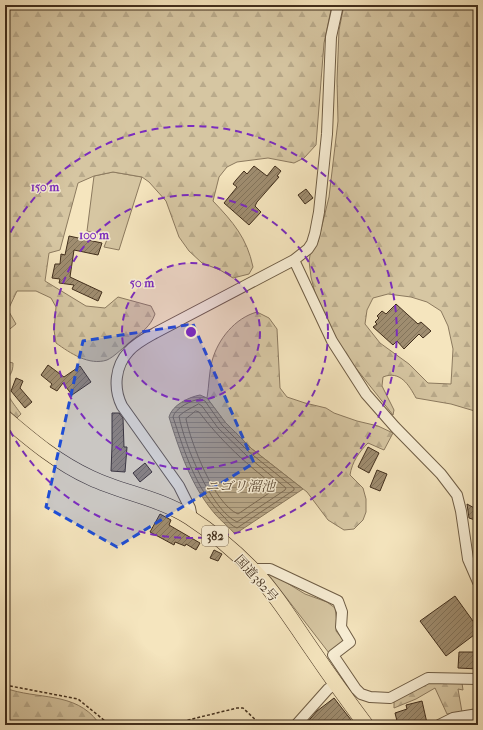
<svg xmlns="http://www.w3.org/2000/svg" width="483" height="730" viewBox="0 0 483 730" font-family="'IM FELL French Canon','Noto Serif JP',serif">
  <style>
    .green { fill: #d6c6a2; stroke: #8c7a5f }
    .forest { fill: url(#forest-firs); stroke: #8c7a5f; fill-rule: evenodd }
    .water { fill: url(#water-rules); stroke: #88775c }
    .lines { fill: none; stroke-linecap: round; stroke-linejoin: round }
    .shore { stroke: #7c6a52; stroke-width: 1 }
    .building { fill: url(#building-hatch); stroke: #412e1c }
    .minor-casing { stroke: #6e5c44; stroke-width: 12 }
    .highway-casing { stroke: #412e1c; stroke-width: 16 }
    .path { stroke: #412e1c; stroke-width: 1.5; stroke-dasharray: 3 2; stroke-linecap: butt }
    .minor { stroke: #f8eed5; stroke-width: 10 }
    .highway { stroke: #f5e5be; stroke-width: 15 }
    .marked { fill: #1d4ed8; fill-opacity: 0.2; stroke: #1d4ed8; stroke-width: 3; stroke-dasharray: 8 5; stroke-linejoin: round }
    .ring { fill: none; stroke: #7b2cbf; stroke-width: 2; stroke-dasharray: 7 5 }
    .labels { text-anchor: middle; stroke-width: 3; stroke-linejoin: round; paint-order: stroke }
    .shield { fill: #f8eed5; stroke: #786854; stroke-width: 1 }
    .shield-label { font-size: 12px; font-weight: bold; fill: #412e1c }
    .street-label { font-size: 13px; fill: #412e1c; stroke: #f8eed5 }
    .water-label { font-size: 14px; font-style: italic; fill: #5f4c37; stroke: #f8eed5 }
    .centre { fill: #7b2cbf; stroke: #f8eed5; stroke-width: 2 }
    .ring-label { font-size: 12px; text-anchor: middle; font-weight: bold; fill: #7b2cbf; stroke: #f8eed5; stroke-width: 3; stroke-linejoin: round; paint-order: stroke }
  </style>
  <defs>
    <pattern id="forest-firs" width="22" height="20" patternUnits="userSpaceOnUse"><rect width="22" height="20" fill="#d6c6a2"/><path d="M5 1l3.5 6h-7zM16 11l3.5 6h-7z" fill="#b9aa8b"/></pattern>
    <pattern id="water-rules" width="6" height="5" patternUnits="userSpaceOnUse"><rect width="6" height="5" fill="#b8a787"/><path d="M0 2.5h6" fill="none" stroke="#97886e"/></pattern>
    <pattern id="building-hatch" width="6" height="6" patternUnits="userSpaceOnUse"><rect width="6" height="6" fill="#9f8d70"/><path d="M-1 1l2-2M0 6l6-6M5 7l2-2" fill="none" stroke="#83745b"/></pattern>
  </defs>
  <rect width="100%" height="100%" fill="#f5e5be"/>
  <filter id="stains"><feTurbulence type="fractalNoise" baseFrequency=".005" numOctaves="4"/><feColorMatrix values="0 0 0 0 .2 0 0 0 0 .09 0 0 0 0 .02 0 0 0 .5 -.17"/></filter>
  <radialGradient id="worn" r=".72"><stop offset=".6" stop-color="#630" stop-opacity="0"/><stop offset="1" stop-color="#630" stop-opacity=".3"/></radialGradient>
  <!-- green -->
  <path class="green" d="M 113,172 L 142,177 L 119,250 L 104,247 L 108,237 L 87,231 L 94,176 Z
    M 268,574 L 274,575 L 305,594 L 327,602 L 335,608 L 337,622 L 336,631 L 345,642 L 329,653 Z"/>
  <!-- forest -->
  <path class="forest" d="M 5,5 L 332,5 L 324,43 L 316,145 L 304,158 L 294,163 L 268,158 L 237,162 L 227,167 L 219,177 L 213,201 C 233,222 247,238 253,267 L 249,274 L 233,278 L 220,270 L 202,263 L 189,251 L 179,237 L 166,201 L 149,182 L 142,177 L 113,172 L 94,176 L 78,183 L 60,250 L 49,253 L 45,281 L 86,306 L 105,308 L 118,297 L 151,306 L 155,314 C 151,326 141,333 131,341 C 125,346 114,357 107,360 C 89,366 70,353 56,343 L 54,330 L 56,307 L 51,298 L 36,291 L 17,291 L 8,310 L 16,324 L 5,333 Z
    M 344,5 L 478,5 L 478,412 L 451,404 L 416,398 C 409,385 400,370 383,377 L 382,386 L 394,410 L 393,415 L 344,353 L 329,327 L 315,293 L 311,277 L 309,261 L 311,250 L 318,242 L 329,197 L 338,121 L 337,81 L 339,30 ZM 388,294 L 411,297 L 427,302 L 441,311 L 448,326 L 453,349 L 451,384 L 428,383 L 409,364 L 380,343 L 365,324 L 367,310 L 373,298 Z
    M 257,312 L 269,318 L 277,329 L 280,388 L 287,397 L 305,403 L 326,408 L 334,413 L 357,421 L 378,426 L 393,433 L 384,450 L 368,443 C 359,452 352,462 350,475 L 363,488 L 366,499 L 366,512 L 363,520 L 354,529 L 344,530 L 328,520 L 307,492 L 252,449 L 225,422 L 207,398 C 209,386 209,372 212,361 C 218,339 235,318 257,312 Z
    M 5,361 L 13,363 C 13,373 10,373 7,382 C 3,393 15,405 21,414 L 17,418 L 5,407 Z
    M 429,681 L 462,683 L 463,690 L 458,689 L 462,712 L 447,714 L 435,688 L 416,699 L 394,708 L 394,701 Z
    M 5,688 C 37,700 75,691 98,722 C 88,730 71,719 59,720 C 56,721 54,724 51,725 C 39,729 21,720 11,721 C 9,721 7,723 5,723 Z"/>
  <!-- water -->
  <path class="water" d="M 200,395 L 207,398 L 225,422 L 252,449 L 303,489 L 235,534 C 229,527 221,521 215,514 C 191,486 180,452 169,417 C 172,405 189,397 200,395 Z"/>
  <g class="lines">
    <!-- shore -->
    <path class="shore" d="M 200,399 L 205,401 L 222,425 L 249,452 L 294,488 L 294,490 L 237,528 C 232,526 228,522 225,518 C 196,491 185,453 173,417 C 175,408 192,400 200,399 Z
      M 199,404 L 202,406 L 218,428 L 246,455 L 286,488 L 285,490 L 237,522 C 211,510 184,444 179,416 L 184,412 Z
      M 196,411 L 199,412 C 221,441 246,464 275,486 L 275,489 L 238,514 C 214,504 191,443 186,419 Z"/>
  </g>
  <!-- building -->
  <path class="building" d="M 254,166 L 267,176 L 275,166 L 281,171 L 277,176 L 279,177 L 257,202 L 255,206 L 261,212 L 249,225 L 224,203 L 237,187 L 233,184 L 236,180 L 244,171 L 247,174 Z
    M 306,189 L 313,198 L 305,204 L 298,195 Z
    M 69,236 L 102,243 L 98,255 L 74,250 L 70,277 L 102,292 L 98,301 L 72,289 L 74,285 L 59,283 L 60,279 L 52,278 L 55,264 L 60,264 L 61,254 L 65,255 Z
    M 396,304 L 418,324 L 421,322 L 431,331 L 423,338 L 419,334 L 404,349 L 397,341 L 393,345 L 373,327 L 377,324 L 375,322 L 379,318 L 377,316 L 382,311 L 386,314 Z
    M 48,365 L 64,377 L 80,366 L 91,382 L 72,395 L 63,383 L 57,391 L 50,387 L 52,384 L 41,375 Z
    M 16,378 L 23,381 L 20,388 L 32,402 L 25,408 L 11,391 Z
    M 112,413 L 119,413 L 123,418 L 124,447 L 127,447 L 125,472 L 111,471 L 112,446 Z
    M 368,447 L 379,453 L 369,473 L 358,467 Z
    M 145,463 L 152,472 L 140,482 L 133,473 Z
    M 377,470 L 387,474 L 380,491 L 370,487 Z
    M 467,504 L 478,510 L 478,521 L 469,518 Z
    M 160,514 L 171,520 L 169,525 L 200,543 L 196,550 L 186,544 L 185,546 L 175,542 L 174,545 L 150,532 Z
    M 214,550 L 222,554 L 218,561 L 210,558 Z
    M 455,596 L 478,628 L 478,632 L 446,656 L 420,621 Z
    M 459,652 L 478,652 L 478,669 L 458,668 Z
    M 334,698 L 355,725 L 326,725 L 322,720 L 317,725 L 305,725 L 317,711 Z
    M 422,701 L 427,723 L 419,725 L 398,725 L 395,713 L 407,709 L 406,705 Z"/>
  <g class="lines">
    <defs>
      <path id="minor" d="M 294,260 L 332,341 L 366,394 L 395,427 L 441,474 L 457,495 L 461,511 L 468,559 L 478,582
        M 189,517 L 191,513 L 190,508 L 179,486 L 122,406 C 113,388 115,366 129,351 C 136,343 146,338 155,333 L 294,260 L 308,249 L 312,243 L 315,233 L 319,212 L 327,134 L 331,37 L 338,5
        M 254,571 L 257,569 L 270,569 L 338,601 L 342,612 L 341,627 L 350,642 L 333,655 L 356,689 L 361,694 L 370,697 L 390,698 L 428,678 L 478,679
        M 296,725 L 328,689 L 336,684
        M 439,725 L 453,718 L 478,714"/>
      <path id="highway" d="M 5,418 C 32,441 58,463 91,478 C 123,493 159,498 189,517 C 212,532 235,551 254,571 C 277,595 294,624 313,651 C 330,676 348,701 366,725"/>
    </defs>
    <!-- minor casing -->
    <use href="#minor" class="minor-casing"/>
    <!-- highway casing -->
    <use href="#highway" class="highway-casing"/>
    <!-- path -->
    <path class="path" d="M 5,685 L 78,699 L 110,725
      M 163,725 L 180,722 L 237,708 L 243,708 L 261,725"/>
    <!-- minor -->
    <use href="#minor" class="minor"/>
    <!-- highway -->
    <use href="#highway" class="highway"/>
  </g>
  <!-- marked area -->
  <path class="marked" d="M 193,324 L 254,463 L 117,547 L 46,507 L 83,341 Z"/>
  <!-- distance rings -->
  <circle cx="191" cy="332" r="69" fill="#7b2cbf" fill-opacity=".12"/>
  <g class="ring">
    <circle cx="191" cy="332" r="69"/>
    <circle cx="191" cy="332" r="137"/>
    <path d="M5 243A206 206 0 1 1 5 421"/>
  </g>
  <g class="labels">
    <!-- shield labels -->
    <rect class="shield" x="202" y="526" width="26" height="20" rx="3"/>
    <g class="shield-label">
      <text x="215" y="540">382</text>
    </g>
    <!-- street labels -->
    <g class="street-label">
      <text transform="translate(257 578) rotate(48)" y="5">国道382号</text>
    </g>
    <!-- water labels -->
    <g class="water-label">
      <text x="240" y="491">ニゴリ溜池</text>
    </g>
  </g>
  <circle cx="191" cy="332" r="6" class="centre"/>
  <g class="ring-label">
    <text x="45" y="191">150 m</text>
    <text x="94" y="239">100 m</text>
    <text x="142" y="287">50 m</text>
  </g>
  <!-- margin -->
  <rect width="483" height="730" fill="none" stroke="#f5e5be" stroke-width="20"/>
  <rect x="6" y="6" width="471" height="718" fill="none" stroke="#412e1c" stroke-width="2"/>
  <rect x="10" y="10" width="463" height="710" fill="none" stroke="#412e1c"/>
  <rect width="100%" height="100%" filter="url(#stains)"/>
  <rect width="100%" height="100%" fill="url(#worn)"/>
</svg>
